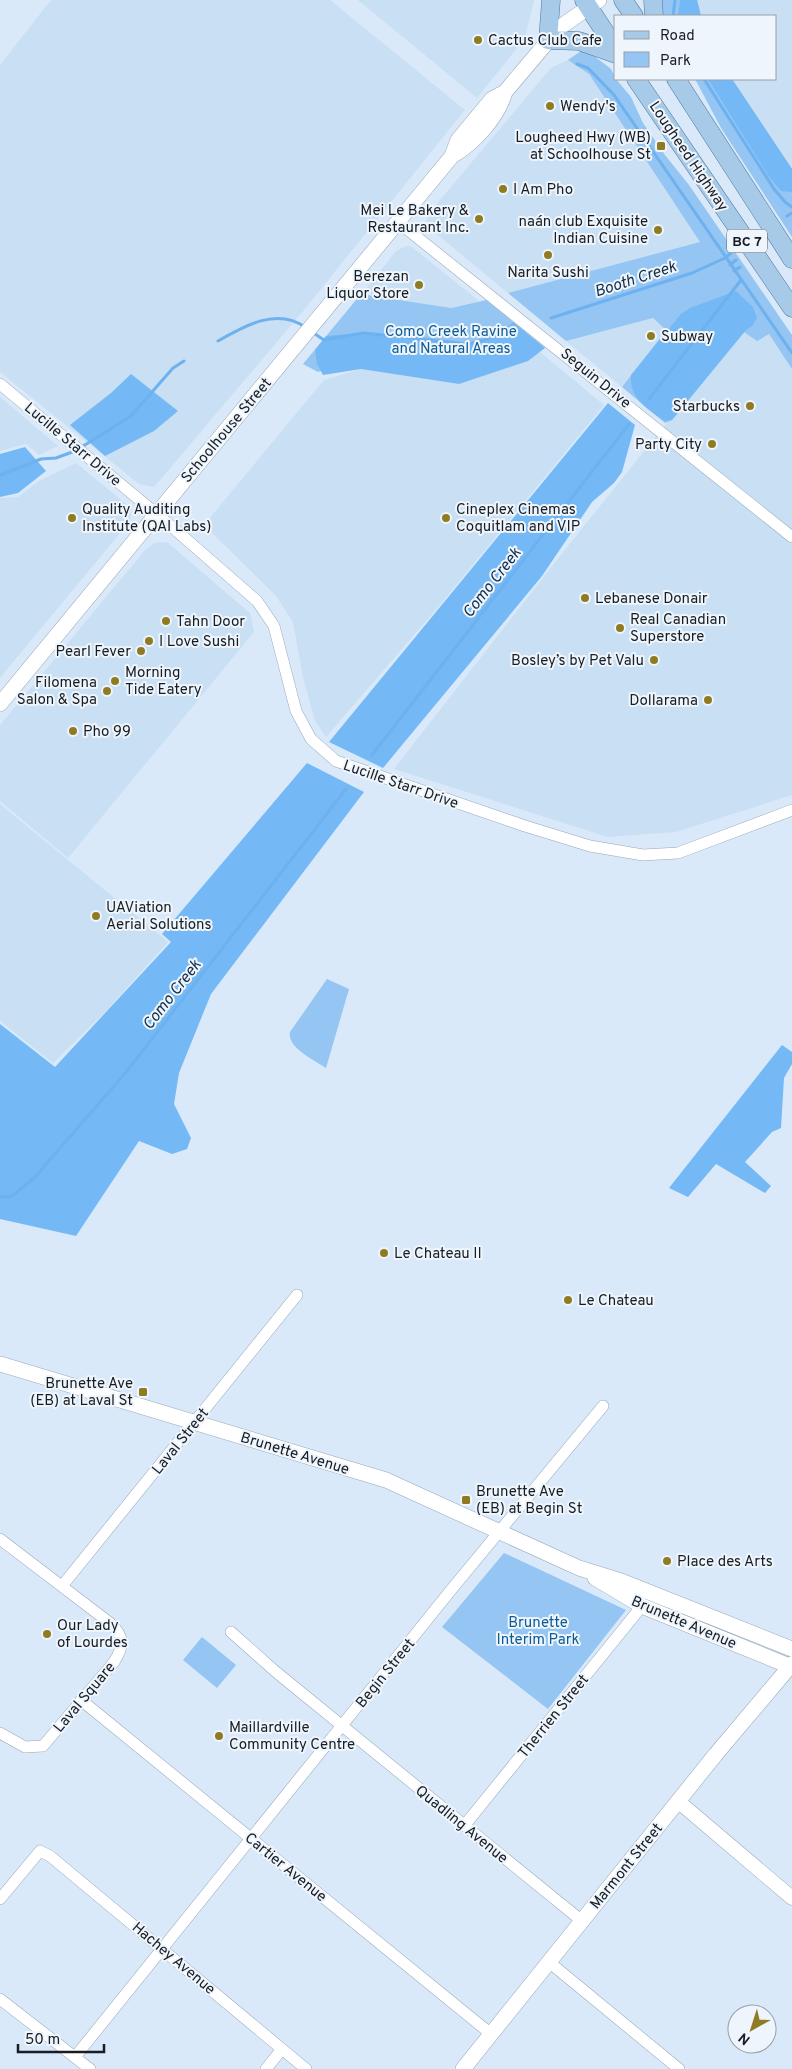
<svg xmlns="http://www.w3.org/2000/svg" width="792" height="2069" viewBox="0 0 792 2069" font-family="Overpass,sans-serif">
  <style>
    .built { fill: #c8dff4 }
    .green { fill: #94c5f3 }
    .forest { fill: #74b9f6 }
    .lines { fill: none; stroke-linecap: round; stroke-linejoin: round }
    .stream { stroke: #6db1ee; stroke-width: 3 }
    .minor-casing { stroke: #97a7b6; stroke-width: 12 }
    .tertiary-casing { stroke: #97a7b6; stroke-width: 15 }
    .secondary-casing { stroke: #97a7b6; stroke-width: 16 }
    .primary-casing { stroke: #4f7699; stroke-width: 19 }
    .minor { stroke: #fff; stroke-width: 11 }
    .tertiary { stroke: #fff; stroke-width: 14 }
    .secondary { stroke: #fff; stroke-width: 15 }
    .primary { stroke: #a7cae8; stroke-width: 18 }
    .poi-dot { fill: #8f7c22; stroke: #eff5fc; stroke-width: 2 }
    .labels { text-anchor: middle; stroke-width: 4; stroke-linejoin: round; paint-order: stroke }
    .shield { fill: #eff5fc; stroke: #585e64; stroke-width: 1 }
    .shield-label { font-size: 14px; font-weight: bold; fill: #171d23 }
    .poi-label { font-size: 15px; fill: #171d23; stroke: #eff5fc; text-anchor: start }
    .street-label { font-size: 15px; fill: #171d23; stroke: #eff5fc }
    .park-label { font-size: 15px; fill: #0c5b93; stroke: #eff5fc }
    .water-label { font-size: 16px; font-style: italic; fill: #112e47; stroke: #eff5fc }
  </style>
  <rect width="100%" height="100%" fill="#d9e9f9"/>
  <!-- built -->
  <path class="built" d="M 51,0 L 330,0 L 465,110 L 304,310 L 154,487 L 139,484 L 0,372 L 0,65 Z
    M 358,0 L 534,0 L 525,38 L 477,98 Z
    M 697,0 L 792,0 L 792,169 L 732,79 L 776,79 L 776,16 L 701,16 Z
    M 568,60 L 589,74 L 700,242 L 508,293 L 428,227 L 426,221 L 429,213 L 551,68 Z
    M 406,246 L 412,247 L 479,301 L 450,308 L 372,295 L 365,290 L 396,251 Z
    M 758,309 L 792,358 L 792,795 L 676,832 L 608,837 L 394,769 L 556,561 Z
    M 653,318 L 666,329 L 622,387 L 566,341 Z
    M 539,351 L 604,405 L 439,606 L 326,737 L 315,721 L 303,677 L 293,622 L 276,596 L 204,525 L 324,380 L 361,369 L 459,384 L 528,361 Z
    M 0,397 L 58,446 L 39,455 L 26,444 L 0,451 Z
    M 76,463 L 131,508 L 130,521 L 0,678 L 0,498 L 18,497 L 39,481 Z
    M 167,542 L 250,613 L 254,632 L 68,858 L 0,801 L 0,725 L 145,550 L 154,543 Z
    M 0,804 L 168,942 L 107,1010 L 53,1063 L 0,1021 Z"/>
  <!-- green -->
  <path class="green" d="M 659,0 L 697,0 L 701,16 L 662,16 Z
    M 581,51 L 594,56 L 611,69 L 616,79 L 631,97 L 643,123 L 665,155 L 689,185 L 792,335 L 792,369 L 769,334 L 757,341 L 744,332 L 672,420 L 665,423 L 622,387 L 666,330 L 653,318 L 566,341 L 508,293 L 700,242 L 589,74 L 568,60 Z
    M 695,79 L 732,79 L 792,169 L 792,237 L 721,128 Z
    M 361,294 L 451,308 L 486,300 L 545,348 L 454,372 L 363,357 L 318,372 L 303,364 Z
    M 327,979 L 349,989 L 326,1068 C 315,1060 287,1048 290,1032 Z
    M 504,1553 L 626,1610 L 548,1709 L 442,1627 Z
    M 202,1637 L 236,1665 L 217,1688 L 183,1660 Z"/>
  <!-- forest -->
  <path class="forest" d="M 680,0 L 697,0 L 701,16 L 678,16 Z
    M 708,79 L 732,79 L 792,169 L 792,192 L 781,191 L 769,177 Z
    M 736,291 L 753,307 L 757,318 L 752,326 L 746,330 L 672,420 L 665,421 C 647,409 629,398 631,375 L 681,314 L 690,308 Z
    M 513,322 L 545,348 L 528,361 L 459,384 L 361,369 L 323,375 L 317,364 L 315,350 L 326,336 C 347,334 367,332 388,334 C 433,339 475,357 513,322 Z
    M 131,374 L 178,411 L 154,431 L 105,456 L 70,425 L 111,393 Z
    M 608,403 L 635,425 L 622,472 L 614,483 L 592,502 L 542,576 L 383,768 L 329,742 Z
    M 25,447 L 46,471 L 18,493 L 0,497 L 0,454 Z
    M 307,763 L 364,792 L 211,994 L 179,1073 L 174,1104 L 191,1138 L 187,1149 L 172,1154 L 139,1141 L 76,1236 L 0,1219 L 0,1024 L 55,1067 L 171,942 L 162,934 Z
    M 782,1045 L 792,1052 L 792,1064 L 784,1078 L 781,1128 L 772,1132 L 745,1162 L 771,1186 L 765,1193 L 716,1164 L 688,1197 L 669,1188 Z"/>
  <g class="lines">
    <!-- stream -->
    <path class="stream" d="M 673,16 L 675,0
      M 577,64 L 588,68 L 614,95 L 792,353
      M 704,79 L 774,189 L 785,202 L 792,207
      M 787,216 L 792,213
      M 730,265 L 736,260
      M 734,271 L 740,267
      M 551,318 L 692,273 L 725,258 L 731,253
      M 312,332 L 324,340 L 363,333 L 469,344 L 487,339 L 505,330
      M 218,341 C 244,326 277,307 305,327
      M 649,399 L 741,280
      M 80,448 L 131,416 L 173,368 L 184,361
      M 0,475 L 41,459 L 56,458 L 75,451
      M 372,755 L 629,424
      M 0,1197 L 12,1196 L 35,1177 L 127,1071 L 346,789"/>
    <defs>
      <path id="minor" d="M 398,222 L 792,537
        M 0,384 L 171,526 L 257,601 L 274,626 L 296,711 L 311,739 L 336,761 L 525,826 L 590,846 L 643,855 L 678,853 L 792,810
        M 0,1539 L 110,1623 C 125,1637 124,1646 114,1662 L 43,1746 L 25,1747 L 0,1733
        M 62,1586 L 297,1295
        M 231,1632 L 276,1672 L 582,1921
        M 81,1700 L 491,2034
        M 464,1826 L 642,1606
        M 0,1899 L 40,1851 L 50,1856 L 306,2069
        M 549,1962 L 679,2069
        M 0,1999 L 90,2069
        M 75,2057 L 451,1590 L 603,1406
        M 266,2069 L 282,2049"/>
      <path id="tertiary" d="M 679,1802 L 792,1898"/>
      <path id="secondary" d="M 452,156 L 458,140 L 492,99 L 505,92 L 559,28 L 599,0
        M 0,704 L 452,156 C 474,143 498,117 505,92
        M 0,1364 L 386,1480 L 579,1568 L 621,1581 L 792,1649
        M 595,1578 L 642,1606 L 792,1667
        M 463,2069 L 716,1754 L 792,1664"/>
      <path id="primary" d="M 551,0 L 548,40 L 579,41 L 616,54
        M 584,0 L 616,49
        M 623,0 L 634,16
        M 653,0 L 654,16
        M 636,79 L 792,308
        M 676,79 L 792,259"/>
    </defs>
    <!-- minor casing -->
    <use href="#minor" class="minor-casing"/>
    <!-- tertiary casing -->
    <use href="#tertiary" class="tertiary-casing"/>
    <!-- secondary casing -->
    <use href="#secondary" class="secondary-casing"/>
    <!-- primary casing -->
    <use href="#primary" class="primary-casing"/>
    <!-- minor -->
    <use href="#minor" class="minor"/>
    <!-- tertiary -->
    <use href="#tertiary" class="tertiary"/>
    <!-- secondary -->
    <use href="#secondary" class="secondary"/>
    <!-- primary -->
    <use href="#primary" class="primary"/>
  </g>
  <!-- markers -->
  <g class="poi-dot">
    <circle cx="478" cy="40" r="5"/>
    <circle cx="550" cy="106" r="5"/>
    <rect x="656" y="141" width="10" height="10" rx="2.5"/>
    <circle cx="503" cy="189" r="5"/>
    <circle cx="479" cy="219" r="5"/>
    <circle cx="658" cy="230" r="5"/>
    <circle cx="548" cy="255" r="5"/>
    <circle cx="419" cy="285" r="5"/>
    <circle cx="651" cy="336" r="5"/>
    <circle cx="750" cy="406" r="5"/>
    <circle cx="712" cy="444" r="5"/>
    <circle cx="72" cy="518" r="5"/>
    <circle cx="446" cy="518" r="5"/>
    <circle cx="585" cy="598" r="5"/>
    <circle cx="166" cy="621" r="5"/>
    <circle cx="620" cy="628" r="5"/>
    <circle cx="149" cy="641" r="5"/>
    <circle cx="141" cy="651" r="5"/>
    <circle cx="654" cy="660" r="5"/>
    <circle cx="115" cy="681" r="5"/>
    <circle cx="107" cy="691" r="5"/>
    <circle cx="708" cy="700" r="5"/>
    <circle cx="73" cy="731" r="5"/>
    <circle cx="96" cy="916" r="5"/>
    <circle cx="384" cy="1253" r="5"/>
    <circle cx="568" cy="1300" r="5"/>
    <rect x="138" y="1387" width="10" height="10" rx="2.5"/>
    <rect x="461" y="1495" width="10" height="10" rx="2.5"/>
    <circle cx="667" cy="1561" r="5"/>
    <circle cx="47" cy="1634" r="5"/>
    <circle cx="219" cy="1736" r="5"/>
  </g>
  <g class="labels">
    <!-- shield labels -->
    <rect class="shield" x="727" y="229.5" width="40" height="23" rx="4"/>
    <g class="shield-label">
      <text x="747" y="246">BC 7</text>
    </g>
    <!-- poi labels -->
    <g class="poi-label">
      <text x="488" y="45">Cactus Club Cafe</text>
      <text x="560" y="111">Wendy's</text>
      <text x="651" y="142" text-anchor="end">Lougheed Hwy (WB)<tspan x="651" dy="17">at Schoolhouse St</tspan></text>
      <text x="513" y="194">I Am Pho</text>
      <text x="469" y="215" text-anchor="end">Mei Le Bakery &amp;<tspan x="469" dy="17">Restaurant Inc.</tspan></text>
      <text x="648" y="226" text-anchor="end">naán club Exquisite<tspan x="648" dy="17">Indian Cuisine</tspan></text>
      <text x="548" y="277" text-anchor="middle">Narita Sushi</text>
      <text x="409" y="281" text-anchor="end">Berezan<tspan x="409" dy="17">Liquor Store</tspan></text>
      <text x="661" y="341">Subway</text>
      <text x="740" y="411" text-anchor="end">Starbucks</text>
      <text x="702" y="449" text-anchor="end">Party City</text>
      <text x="82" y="514">Quality Auditing<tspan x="82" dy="17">Institute (QAI Labs)</tspan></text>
      <text x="456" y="514">Cineplex Cinemas<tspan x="456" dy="17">Coquitlam and VIP</tspan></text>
      <text x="595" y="603">Lebanese Donair</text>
      <text x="630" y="624">Real Canadian<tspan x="630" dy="17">Superstore</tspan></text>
      <text x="176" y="626">Tahn Door</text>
      <text x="159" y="646">I Love Sushi</text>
      <text x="131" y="656" text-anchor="end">Pearl Fever</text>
      <text x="644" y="665" text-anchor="end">Bosley’s by Pet Valu</text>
      <text x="125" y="677">Morning<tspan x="125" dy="17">Tide Eatery</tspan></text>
      <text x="97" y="687" text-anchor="end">Filomena<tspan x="97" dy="17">Salon &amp; Spa</tspan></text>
      <text x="698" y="705" text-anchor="end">Dollarama</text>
      <text x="83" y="736">Pho 99</text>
      <text x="106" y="912">UAViation<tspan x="106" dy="17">Aerial Solutions</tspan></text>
      <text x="394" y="1258">Le Chateau II</text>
      <text x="578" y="1305">Le Chateau</text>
      <text x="133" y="1388" text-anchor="end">Brunette Ave<tspan x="133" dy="17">(EB) at Laval St</tspan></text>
      <text x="476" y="1496">Brunette Ave<tspan x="476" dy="17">(EB) at Begin St</tspan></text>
      <text x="677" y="1566">Place des Arts</text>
      <text x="57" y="1630">Our Lady<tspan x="57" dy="17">of Lourdes</tspan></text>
      <text x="229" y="1732">Maillardville<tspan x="229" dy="17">Community Centre</tspan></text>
    </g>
    <!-- street labels -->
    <g class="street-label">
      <text transform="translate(689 156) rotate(56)" y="5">Lougheed Highway</text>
      <text transform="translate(596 378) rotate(39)" y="5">Seguin Drive</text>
      <text transform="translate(226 430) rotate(-50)" y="5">Schoolhouse Street</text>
      <text transform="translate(73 444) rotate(40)" y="5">Lucille Starr Drive</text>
      <text transform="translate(401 784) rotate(19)" y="5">Lucille Starr Drive</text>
      <text transform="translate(180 1441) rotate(-51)" y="5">Laval Street</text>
      <text transform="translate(295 1453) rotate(17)" y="5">Brunette Avenue</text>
      <text transform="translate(684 1622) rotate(23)" y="5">Brunette Avenue</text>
      <text transform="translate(385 1673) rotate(-51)" y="5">Begin Street</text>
      <text transform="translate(84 1697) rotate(-50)" y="5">Laval Square</text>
      <text transform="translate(553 1716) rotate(-51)" y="5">Therrien Street</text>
      <text transform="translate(462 1824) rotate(39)" y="5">Quadling Avenue</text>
      <text transform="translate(626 1866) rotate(-51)" y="5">Marmont Street</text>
      <text transform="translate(286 1867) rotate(39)" y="5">Cartier Avenue</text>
      <text transform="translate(174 1958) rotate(40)" y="5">Hachey Avenue</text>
    </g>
    <!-- park labels -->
    <g class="park-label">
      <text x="451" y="336">Como Creek Ravine<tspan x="451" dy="17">and Natural Areas</tspan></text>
      <text x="538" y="1627">Brunette<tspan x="538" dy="17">Interim Park</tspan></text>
    </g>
    <!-- water labels -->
    <g class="water-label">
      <text transform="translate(635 278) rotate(-18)" y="6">Booth Creek</text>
      <text transform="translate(491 582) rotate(-52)" y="6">Como Creek</text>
      <text transform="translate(171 994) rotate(-52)" y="6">Como Creek</text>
    </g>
  </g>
  <!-- legend -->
  <rect x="614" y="15" width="162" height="65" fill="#eff5fc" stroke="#999fa5"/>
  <rect x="624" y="31" width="25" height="8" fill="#a7cae8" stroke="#999fa5"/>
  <text x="660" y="40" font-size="15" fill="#171d23">Road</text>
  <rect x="624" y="52" width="25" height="15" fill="#94c5f3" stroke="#999fa5"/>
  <text x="660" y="65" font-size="15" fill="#171d23">Park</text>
  <!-- north arrow -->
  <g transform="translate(752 2029) rotate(219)"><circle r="24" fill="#eff5fc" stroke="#999fa5"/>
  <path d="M0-4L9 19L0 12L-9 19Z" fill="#8f7c22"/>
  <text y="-8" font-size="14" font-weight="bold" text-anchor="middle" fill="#171d23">N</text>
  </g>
  <!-- scale -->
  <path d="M18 2044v8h86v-8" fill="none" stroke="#171d23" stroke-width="2.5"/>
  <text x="25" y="2044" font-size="15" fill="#171d23" stroke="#eff5fc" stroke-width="4" paint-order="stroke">50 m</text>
</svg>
